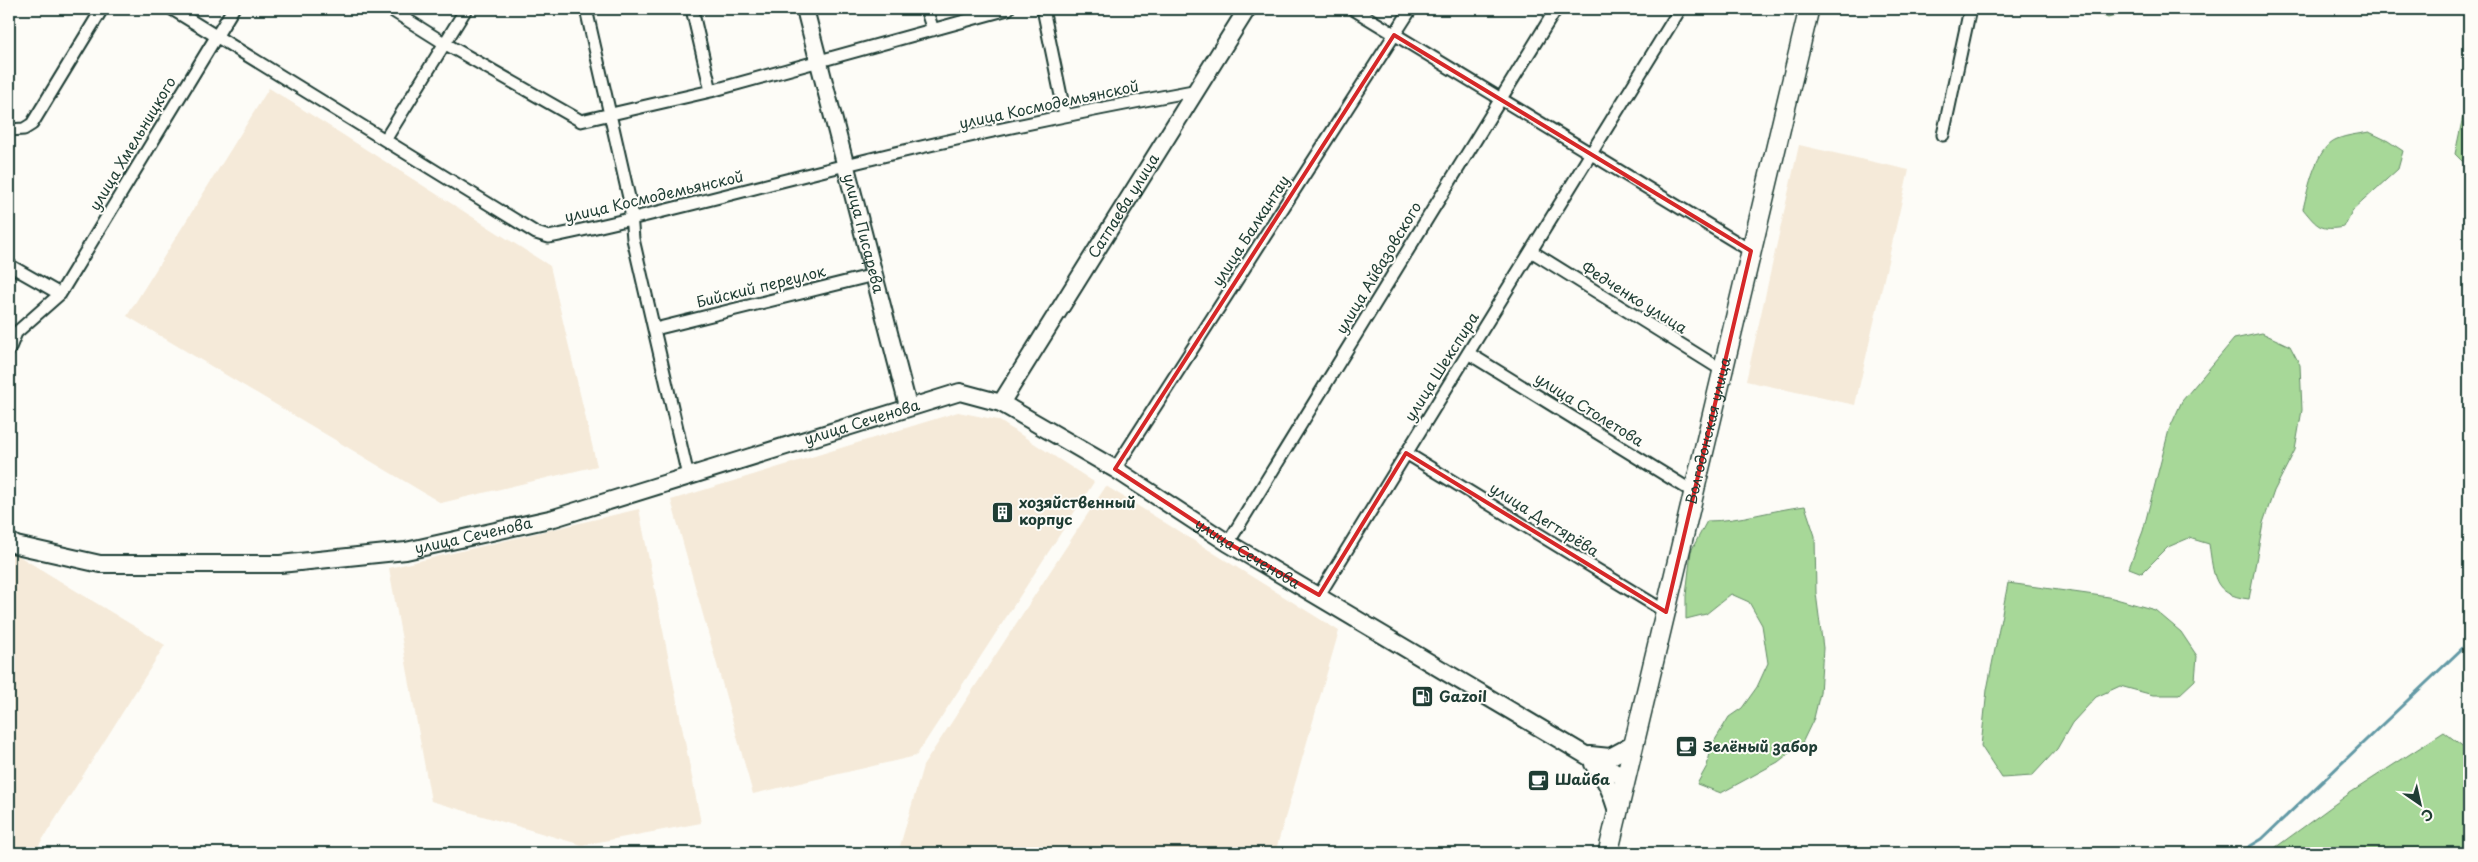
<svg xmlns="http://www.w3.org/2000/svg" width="2478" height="862" viewBox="0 0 2478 862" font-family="'Playpen Sans',sans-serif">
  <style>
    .built { fill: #f5ead9 }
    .green { fill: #a7d898; stroke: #638a66 }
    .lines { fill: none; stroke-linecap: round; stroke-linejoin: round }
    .stream { stroke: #6299a5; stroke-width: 3 }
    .street-casing { stroke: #1f3d34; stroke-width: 15 }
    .secondary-casing { stroke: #1f3d34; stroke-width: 20 }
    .primary-casing { stroke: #1f3d34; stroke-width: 22 }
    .street { stroke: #fdfcf7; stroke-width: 11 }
    .secondary { stroke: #fdfcf7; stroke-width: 16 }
    .primary { stroke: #fdfcf7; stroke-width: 19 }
    .marked { fill: none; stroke: #d62828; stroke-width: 4; stroke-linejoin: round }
    .labels { text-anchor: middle; stroke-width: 4; stroke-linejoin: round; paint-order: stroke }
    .street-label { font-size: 15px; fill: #1f3d34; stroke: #fdfcf7 }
    .poi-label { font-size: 15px; font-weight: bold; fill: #1f3d34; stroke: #fdfcf7; text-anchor: start }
  </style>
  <rect width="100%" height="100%" fill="#fdfcf7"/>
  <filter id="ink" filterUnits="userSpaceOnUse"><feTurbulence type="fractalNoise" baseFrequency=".02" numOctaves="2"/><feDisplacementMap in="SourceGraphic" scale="10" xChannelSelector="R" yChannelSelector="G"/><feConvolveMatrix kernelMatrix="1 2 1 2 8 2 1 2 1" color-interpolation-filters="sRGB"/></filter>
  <g filter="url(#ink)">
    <!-- built -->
    <path class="built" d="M 269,88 L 550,266 L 597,466 L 441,503 L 127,316 Z
      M 1799,145 L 1909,170 L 1855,405 L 1746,381 Z
      M 958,412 L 998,420 L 1094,482 L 916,756 L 753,794 L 671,500 Z
      M 1106,486 L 1339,631 L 1275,853 L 898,853 L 923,766 Z
      M 639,509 L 701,823 L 582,845 L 431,801 L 389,568 Z
      M 9,550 L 165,645 L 34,853 L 9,853 Z"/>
    <!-- green -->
    <path class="green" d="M 2089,9 L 2138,9 L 2108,18 Z
      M 2469,88 L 2469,162 L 2462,161 L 2455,154 Z
      M 2369,132 L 2388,141 L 2403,151 L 2398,169 L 2352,211 L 2344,227 C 2320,231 2318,227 2303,209 C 2308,189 2316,147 2337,139 C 2347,135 2359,134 2369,132 Z
      M 2262,333 L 2290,346 L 2300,365 L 2302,410 L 2295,450 L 2274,491 L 2263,523 L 2249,599 C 2212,595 2214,575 2209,544 L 2189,538 L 2168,547 L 2142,573 L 2129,568 L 2143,531 L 2169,430 L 2182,401 L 2234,339 Z
      M 1805,506 L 1815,536 L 1816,593 L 1823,648 L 1820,693 L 1814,718 L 1802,743 L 1778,762 L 1721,793 L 1697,784 L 1707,766 L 1712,745 L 1729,717 L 1742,708 L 1757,687 L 1768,663 L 1762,625 L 1749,602 L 1731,594 L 1706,614 L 1686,619 L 1686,596 L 1691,551 L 1707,521 C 1740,521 1772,510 1805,506 Z
      M 2008,583 L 2109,597 L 2155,610 L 2181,632 L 2197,656 L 2195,680 L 2179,695 L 2153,695 L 2120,686 L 2096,697 L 2072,723 L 2057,749 L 2032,776 L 2002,778 L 1981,746 L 1987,690 Z
      M 2444,732 L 2469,751 L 2469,853 L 2268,853 L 2350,793 Z"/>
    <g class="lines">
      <!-- stream -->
      <path class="stream" d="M 2239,853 L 2262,839 L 2469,642"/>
      <defs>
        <path id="street" d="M 172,9 L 536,233 L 549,237 C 649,217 747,189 846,165 C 963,136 1080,112 1198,90
          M 390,9 L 444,43 L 581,121 L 711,91 L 1008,9
          M 586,9 L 630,202 L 633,239 L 688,476
          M 692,9 L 711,91
          M 926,9 L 933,30
          M 1043,9 L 1065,115
          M 1353,9 L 1751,251
          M 9,130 L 24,129 L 32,124 L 102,9
          M 1943,135 L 1970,9
          M 385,140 L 466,9
          M 1531,251 L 1722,370
          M 9,265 L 60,294
          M 655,329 L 874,275
          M 9,339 L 60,294 L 233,9
          M 9,350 L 16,333
          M 1468,353 L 1695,493
          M 1406,453 L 1666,612
          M 1115,469 L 1411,9
          M 1228,543 L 1556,9
          M 1319,595 L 1680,9"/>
        <g id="secondary">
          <path id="s1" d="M 805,9 L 908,406"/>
          <path id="s2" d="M 1001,403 L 1247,9"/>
          <path id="s3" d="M 9,541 L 16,545 L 100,564 L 280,564 L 406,551 L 554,518 L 960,392 L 1001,403 L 1115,469 L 1228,543 L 1626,779"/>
          <path d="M 1590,755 L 1610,757 L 1634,744"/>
          <path d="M 1593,764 C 1607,780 1612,794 1618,815"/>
        </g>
        <g id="primary">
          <path id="s4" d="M 1608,853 L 1809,9"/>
        </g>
      </defs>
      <!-- street casing -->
      <use href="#street" class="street-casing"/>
      <!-- secondary casing -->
      <use href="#secondary" class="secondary-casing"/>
      <!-- primary casing -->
      <use href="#primary" class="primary-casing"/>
      <!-- street -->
      <use href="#street" class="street"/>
      <!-- secondary -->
      <use href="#secondary" class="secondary"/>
      <!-- primary -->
      <use href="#primary" class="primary"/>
    </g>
  </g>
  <!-- marked area -->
  <path class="marked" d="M 1394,35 L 1751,251 L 1666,612 L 1406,453 L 1319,595 L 1228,543 L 1115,469 Z"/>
  <!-- icons -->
  <defs>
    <symbol id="building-square" viewBox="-11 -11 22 22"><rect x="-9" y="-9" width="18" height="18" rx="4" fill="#1f3d34" stroke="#fdfcf7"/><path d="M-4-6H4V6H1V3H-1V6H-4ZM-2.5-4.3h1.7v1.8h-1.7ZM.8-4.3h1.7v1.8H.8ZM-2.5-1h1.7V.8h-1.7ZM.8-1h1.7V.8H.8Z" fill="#fff"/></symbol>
    <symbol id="fuel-square" viewBox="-11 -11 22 22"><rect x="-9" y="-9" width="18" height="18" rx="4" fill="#1f3d34" stroke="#fdfcf7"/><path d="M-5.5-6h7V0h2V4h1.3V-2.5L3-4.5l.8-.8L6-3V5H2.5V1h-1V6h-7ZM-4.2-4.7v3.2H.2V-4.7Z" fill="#fff"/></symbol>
    <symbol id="cafe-square" viewBox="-11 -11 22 22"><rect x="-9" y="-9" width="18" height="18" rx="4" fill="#1f3d34" stroke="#fdfcf7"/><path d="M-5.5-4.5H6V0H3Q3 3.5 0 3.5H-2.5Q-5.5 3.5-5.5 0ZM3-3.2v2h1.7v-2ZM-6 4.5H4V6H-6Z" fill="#fff"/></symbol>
  </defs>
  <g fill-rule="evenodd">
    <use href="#building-square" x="990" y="500" width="25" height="25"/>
    <use href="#fuel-square" x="1410" y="684" width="25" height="25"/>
    <use href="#cafe-square" x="1674" y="734" width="25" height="25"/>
    <use href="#cafe-square" x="1526" y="768" width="25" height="25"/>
  </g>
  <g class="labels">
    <!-- street labels -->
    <g class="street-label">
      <text transform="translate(1049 105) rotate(-12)" y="5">улица Космодемьянской</text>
      <text transform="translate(133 144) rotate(-59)" y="5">улица Хмельницкого</text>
      <text transform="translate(654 197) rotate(-13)" y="5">улица Космодемьянской</text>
      <text dy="5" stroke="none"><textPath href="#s2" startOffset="232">Сатпаева улица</textPath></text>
      <text transform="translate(1251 231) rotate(-57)" y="5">улица Балкантау</text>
      <text dy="5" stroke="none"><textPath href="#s1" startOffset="232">улица Писарева</textPath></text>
      <text transform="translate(1379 268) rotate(-59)" y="5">улица Айвазовского</text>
      <text transform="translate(761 287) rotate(-14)" y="5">Бийский переулок</text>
      <text transform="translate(1634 298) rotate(32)" y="5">Федченко улица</text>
      <text transform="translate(1442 367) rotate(-58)" y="5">улица Шекспира</text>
      <text transform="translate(1589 410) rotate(32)" y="5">улица Столетова</text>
      <text dy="5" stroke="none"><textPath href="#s3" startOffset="875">улица Сеченова</textPath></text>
      <text dy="5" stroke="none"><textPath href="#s4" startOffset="434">Волгодонская улица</textPath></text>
      <text transform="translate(1544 520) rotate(32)" y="5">улица Дегтярёва</text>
      <text dy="5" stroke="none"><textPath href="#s3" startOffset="470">улица Сеченова</textPath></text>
      <text dy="5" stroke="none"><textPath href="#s3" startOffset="1309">улица Сеченова</textPath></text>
    </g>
    <!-- poi labels -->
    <g class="poi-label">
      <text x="1019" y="508">хозяйственный<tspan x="1019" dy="17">корпус</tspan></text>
      <text x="1439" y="702">Gazoil</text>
      <text x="1703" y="752">Зелёный забор</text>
      <text x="1555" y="785">Шайба</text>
    </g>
  </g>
  <!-- margin -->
  <rect width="2478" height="862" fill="none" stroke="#fdfcf7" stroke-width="30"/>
  <rect x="15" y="15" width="2448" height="832" fill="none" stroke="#1f3d34" stroke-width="2" filter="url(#ink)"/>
  <!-- north arrow -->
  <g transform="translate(2420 804) rotate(146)" stroke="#fdfcf7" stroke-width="4" paint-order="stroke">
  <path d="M0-4L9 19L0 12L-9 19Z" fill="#1f3d34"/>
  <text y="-8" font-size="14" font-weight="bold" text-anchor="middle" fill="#1f3d34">С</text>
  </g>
</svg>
